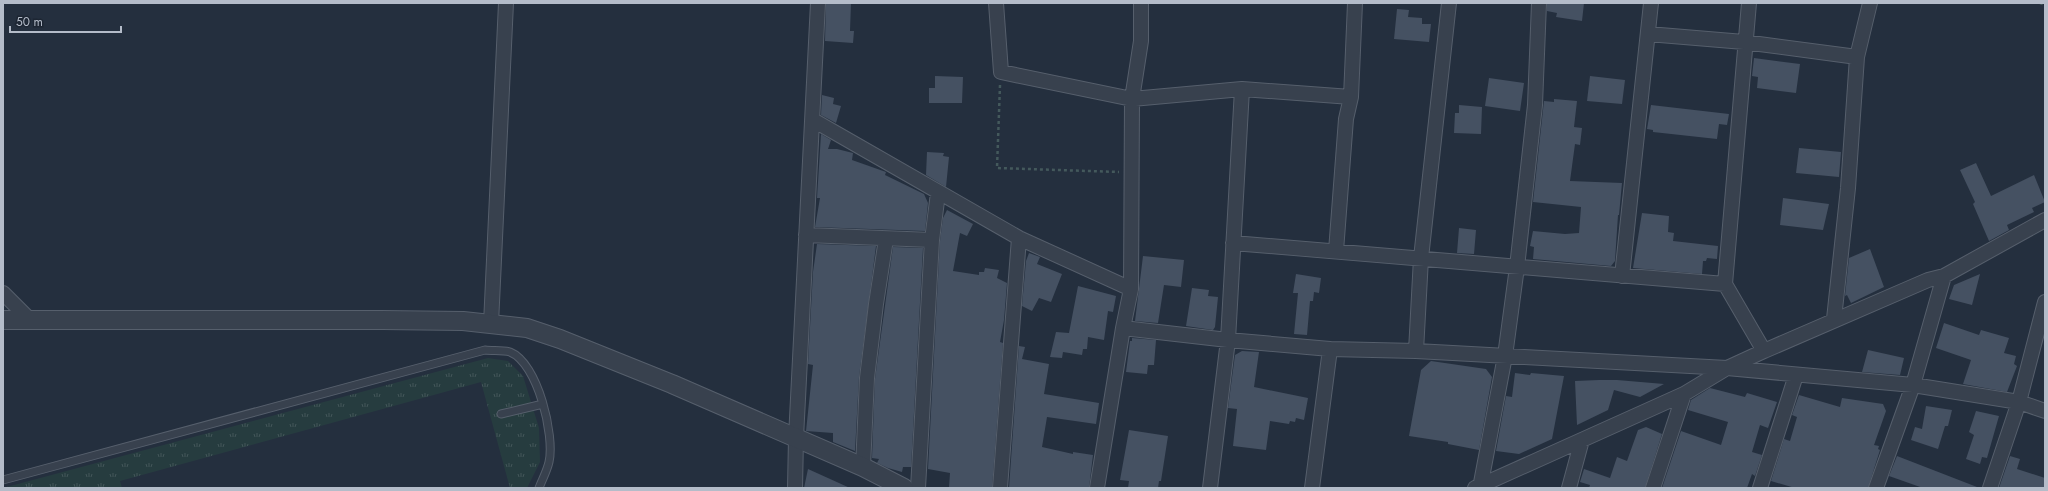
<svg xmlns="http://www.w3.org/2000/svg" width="2048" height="491" viewBox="0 0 2048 491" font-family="Jost,sans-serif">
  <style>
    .grass { fill: url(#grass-tufts) }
    .building { fill: #455162 }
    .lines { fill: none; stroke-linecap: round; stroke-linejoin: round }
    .service-casing { stroke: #565f6c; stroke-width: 9 }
    .minor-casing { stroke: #565f6c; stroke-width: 16 }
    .tertiary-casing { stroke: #565f6c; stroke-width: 20 }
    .path { stroke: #44595c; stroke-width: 2.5; stroke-dasharray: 3 3; stroke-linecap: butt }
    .service { stroke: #38414e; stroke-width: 7 }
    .minor { stroke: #38414e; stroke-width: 14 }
    .tertiary { stroke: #38414e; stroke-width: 18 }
  </style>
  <defs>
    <pattern id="grass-tufts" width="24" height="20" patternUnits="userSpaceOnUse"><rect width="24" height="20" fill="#263c3f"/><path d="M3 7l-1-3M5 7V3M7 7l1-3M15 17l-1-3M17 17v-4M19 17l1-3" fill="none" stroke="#435659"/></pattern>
  </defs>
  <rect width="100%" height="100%" fill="#242f3e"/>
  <!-- grass -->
  <path class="grass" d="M 488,358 L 508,361 L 523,376 L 539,428 L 540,462 L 527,488 L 510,488 L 481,382 L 120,481 L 122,488 L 3,488 Z"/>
  <!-- building -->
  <path class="building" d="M 826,3 L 851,3 L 850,31 L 854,31 L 853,43 L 825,41 Z
    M 1547,3 L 1584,3 L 1582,21 L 1556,17 L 1557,13 L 1547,11 Z
    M 1397,9 L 1409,10 L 1408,17 L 1422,18 L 1422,24 L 1431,24 L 1429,42 L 1394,39 Z
    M 1754,58 L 1800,64 L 1796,93 L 1757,88 L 1758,77 L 1752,76 Z
    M 935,76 L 963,77 L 962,103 L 929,103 L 929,88 L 935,88 Z
    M 1590,76 L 1625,80 L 1622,104 L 1587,101 Z
    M 1489,78 L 1524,83 L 1520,111 L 1485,106 Z
    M 822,95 L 834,98 L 833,104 L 841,106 L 836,123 L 821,115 Z
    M 1554,99 L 1577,101 L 1574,127 L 1582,128 L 1580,145 L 1575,144 L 1570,181 L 1622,183 L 1619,215 L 1618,215 L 1615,261 L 1611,266 L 1533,259 L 1534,247 L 1530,246 L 1533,231 L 1565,234 L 1579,233 L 1581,207 L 1533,202 L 1544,101 L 1554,102 Z
    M 1459,105 L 1482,107 L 1481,134 L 1454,133 L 1455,113 L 1459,113 Z
    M 1651,105 L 1729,114 L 1727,125 L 1719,124 L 1717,139 L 1653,132 L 1653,130 L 1647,129 Z
    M 821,134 L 831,140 L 828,149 L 837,149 L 853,153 L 852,160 L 886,172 L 885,175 L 924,194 L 928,203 L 925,231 L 815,227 L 820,198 L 817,198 Z
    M 1799,148 L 1841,152 L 1839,177 L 1796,173 Z
    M 927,152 L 944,153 L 943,156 L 949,157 L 946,187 L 926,175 Z
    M 1976,163 L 1991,196 L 2034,175 L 2045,202 L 2032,208 L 2034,212 L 2007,225 L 2009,230 L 1989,241 L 1973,204 L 1975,202 L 1960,170 Z
    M 1783,198 L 1829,204 L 1823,230 L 1780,225 Z
    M 947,210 L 973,224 L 967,236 L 960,233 L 953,271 L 979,275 L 979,272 L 984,272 L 985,268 L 999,270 L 997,278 L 1007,283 L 1004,320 L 1000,342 L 1003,343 L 992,488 L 949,488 L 950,473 L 928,469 L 940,241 L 943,218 Z
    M 1642,213 L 1669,216 L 1668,232 L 1674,233 L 1673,241 L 1718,246 L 1717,259 L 1707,258 L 1706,261 L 1703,261 L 1702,274 L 1633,268 Z
    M 1459,228 L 1476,230 L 1474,254 L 1457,253 Z
    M 817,244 L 876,246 L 859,377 L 855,451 L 833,442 L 833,433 L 806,431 L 813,365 L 808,364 L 813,272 Z
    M 893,247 L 923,248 L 911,467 L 903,467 L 902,472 L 888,468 L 877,463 L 879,459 L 872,458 L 875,379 Z
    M 1870,249 L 1884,287 L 1851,303 L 1847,295 L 1845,296 L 1849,258 Z
    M 1029,253 L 1040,257 L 1037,264 L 1062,274 L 1051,302 L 1039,298 L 1032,311 L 1022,306 L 1026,261 Z
    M 1143,256 L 1184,260 L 1181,287 L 1164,285 L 1158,323 L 1135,321 Z
    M 1296,274 L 1321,278 L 1319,293 L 1314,292 L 1313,301 L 1310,301 L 1307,335 L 1294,334 L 1298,293 L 1293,293 Z
    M 1980,274 L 1972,305 L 1949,299 L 1954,285 Z
    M 1078,286 L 1116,296 L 1113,312 L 1108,311 L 1104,340 L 1088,337 L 1087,349 L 1083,349 L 1082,355 L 1063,352 L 1062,358 L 1050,357 L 1056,332 L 1069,333 Z
    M 1192,288 L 1209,290 L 1208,296 L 1218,297 L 1215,327 L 1213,330 L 1186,326 Z
    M 1944,323 L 1979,335 L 1981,330 L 2009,338 L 2004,353 L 2016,356 L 2014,364 L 2017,366 L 2007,392 L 1963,384 L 1971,360 L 1936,348 Z
    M 1132,338 L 1156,340 L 1154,365 L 1148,365 L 1147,374 L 1126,372 L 1130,341 L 1132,341 Z
    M 1019,346 L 1025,347 L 1022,359 L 1049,364 L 1044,394 L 1099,403 L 1096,424 L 1047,417 L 1042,447 L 1073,454 L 1073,452 L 1093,455 L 1089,488 L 1009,488 Z
    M 1868,350 L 1904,358 L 1900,375 L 1862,372 Z
    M 1242,351 L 1259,352 L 1254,387 L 1308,398 L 1304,420 L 1296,418 L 1295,422 L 1290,421 L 1289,424 L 1270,421 L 1266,450 L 1233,446 L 1237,409 L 1228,408 L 1235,355 Z
    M 1431,361 L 1486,369 L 1492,377 L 1479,450 L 1448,444 L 1448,442 L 1409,436 L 1421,370 Z
    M 1515,373 L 1530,375 L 1531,373 L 1564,376 L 1552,439 L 1519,454 L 1496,451 L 1506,396 L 1512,397 Z
    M 1599,380 L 1617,380 L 1664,384 L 1640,397 L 1614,390 L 1608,410 L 1577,425 L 1575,381 Z
    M 1710,388 L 1745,397 L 1747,393 L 1777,402 L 1768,428 L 1760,425 L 1752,452 L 1762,455 L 1755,476 L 1752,474 L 1747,488 L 1662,488 L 1681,431 L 1721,445 L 1728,422 L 1688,410 L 1691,400 Z
    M 1799,395 L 1840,407 L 1842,398 L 1883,404 L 1886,411 L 1874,445 L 1879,446 L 1878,449 L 1880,450 L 1868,488 L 1795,488 L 1771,481 L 1784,439 L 1790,441 L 1797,417 L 1792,415 Z
    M 1926,406 L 1952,410 L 1948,426 L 1945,426 L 1938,449 L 1911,440 L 1915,427 L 1922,429 Z
    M 1976,411 L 1999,416 L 1987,458 L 1982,457 L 1980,464 L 1966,459 L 1974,435 L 1969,432 Z
    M 1646,427 L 1662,434 L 1645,488 L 1589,488 L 1590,485 L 1580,482 L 1584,469 L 1610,478 L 1617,457 L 1627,461 L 1638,430 Z
    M 1129,430 L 1168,436 L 1161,481 L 1159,481 L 1158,488 L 1128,488 L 1129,481 L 1120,480 Z
    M 1897,456 L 1977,487 L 1977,488 L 1923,488 L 1889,476 Z
    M 2010,456 L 2020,459 L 2017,469 L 2045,478 L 2045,488 L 1999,488 Z
    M 808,469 L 850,488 L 804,488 Z"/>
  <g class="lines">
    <defs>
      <path id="service" d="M 501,414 L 543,404
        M 3,480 L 485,350 C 492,351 503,350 510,352 C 538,363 555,436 549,462 C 547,471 542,480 539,488"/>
      <path id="minor" d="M 996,3 L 1001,72 L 1132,99 L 1242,89 L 1351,97
        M 1749,3 L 1725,284 L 1764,351
        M 1648,34 L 1744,42 L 1857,57
        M 813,120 L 1019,238 L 1131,289
        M 806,235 L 932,240
        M 1233,243 L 1725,284
        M 1336,251 L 1346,119 L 1351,97 L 1355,3
        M 1622,276 L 1651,3
        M 3,293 L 31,321
        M 1834,319 L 1848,188 L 1857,57 L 1870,3
        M 491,324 L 506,3
        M 1123,328 L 1228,340 L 1330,349 L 1416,351 L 1727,368 L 1913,385 L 2019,402 L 2045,411
        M 1416,351 L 1421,258 L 1449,3
        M 863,467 L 867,378 L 876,304 L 886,239
        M 795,488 L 796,438 L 818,3
        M 918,488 L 932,240 L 938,193
        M 1000,488 L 1019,238
        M 1097,488 L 1123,328 L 1131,289 L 1132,99 L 1141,41 L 1141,3
        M 1210,488 L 1228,340 L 1242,89
        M 1312,488 L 1330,349
        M 1475,488 L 1684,394 L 1727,368 L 1764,351 L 1928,280 L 1944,276 L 2045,220
        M 1480,488 L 1505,356 L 1517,267 L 1535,105 L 1539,3
        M 1569,488 L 1582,440
        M 1653,488 L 1684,394
        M 1760,488 L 1796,375
        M 1876,488 L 1913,385 L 1944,276
        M 1990,488 L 2019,402 L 2045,302"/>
      <path id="tertiary" d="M 3,320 L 383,320 L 463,321 L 527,328 L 560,339 L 672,384 L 863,467 L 904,488"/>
    </defs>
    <!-- service casing -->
    <use href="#service" class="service-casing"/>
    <!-- minor casing -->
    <use href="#minor" class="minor-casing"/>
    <!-- tertiary casing -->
    <use href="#tertiary" class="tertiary-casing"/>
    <!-- path -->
    <path class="path" d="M 2040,3 L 2045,5
      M 1000,85 L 997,168 L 1119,172"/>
    <!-- service -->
    <use href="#service" class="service"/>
    <!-- minor -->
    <use href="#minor" class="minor"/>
    <!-- tertiary -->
    <use href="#tertiary" class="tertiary"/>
  </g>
  <!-- border -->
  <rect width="2048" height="491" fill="none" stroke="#b4bcc9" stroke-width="8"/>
  <!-- scale -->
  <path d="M10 26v6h111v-6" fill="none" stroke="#b4bcc9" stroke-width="2"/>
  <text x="16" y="26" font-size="12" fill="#b4bcc9" stroke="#1d2633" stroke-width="3" paint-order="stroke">50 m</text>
</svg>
